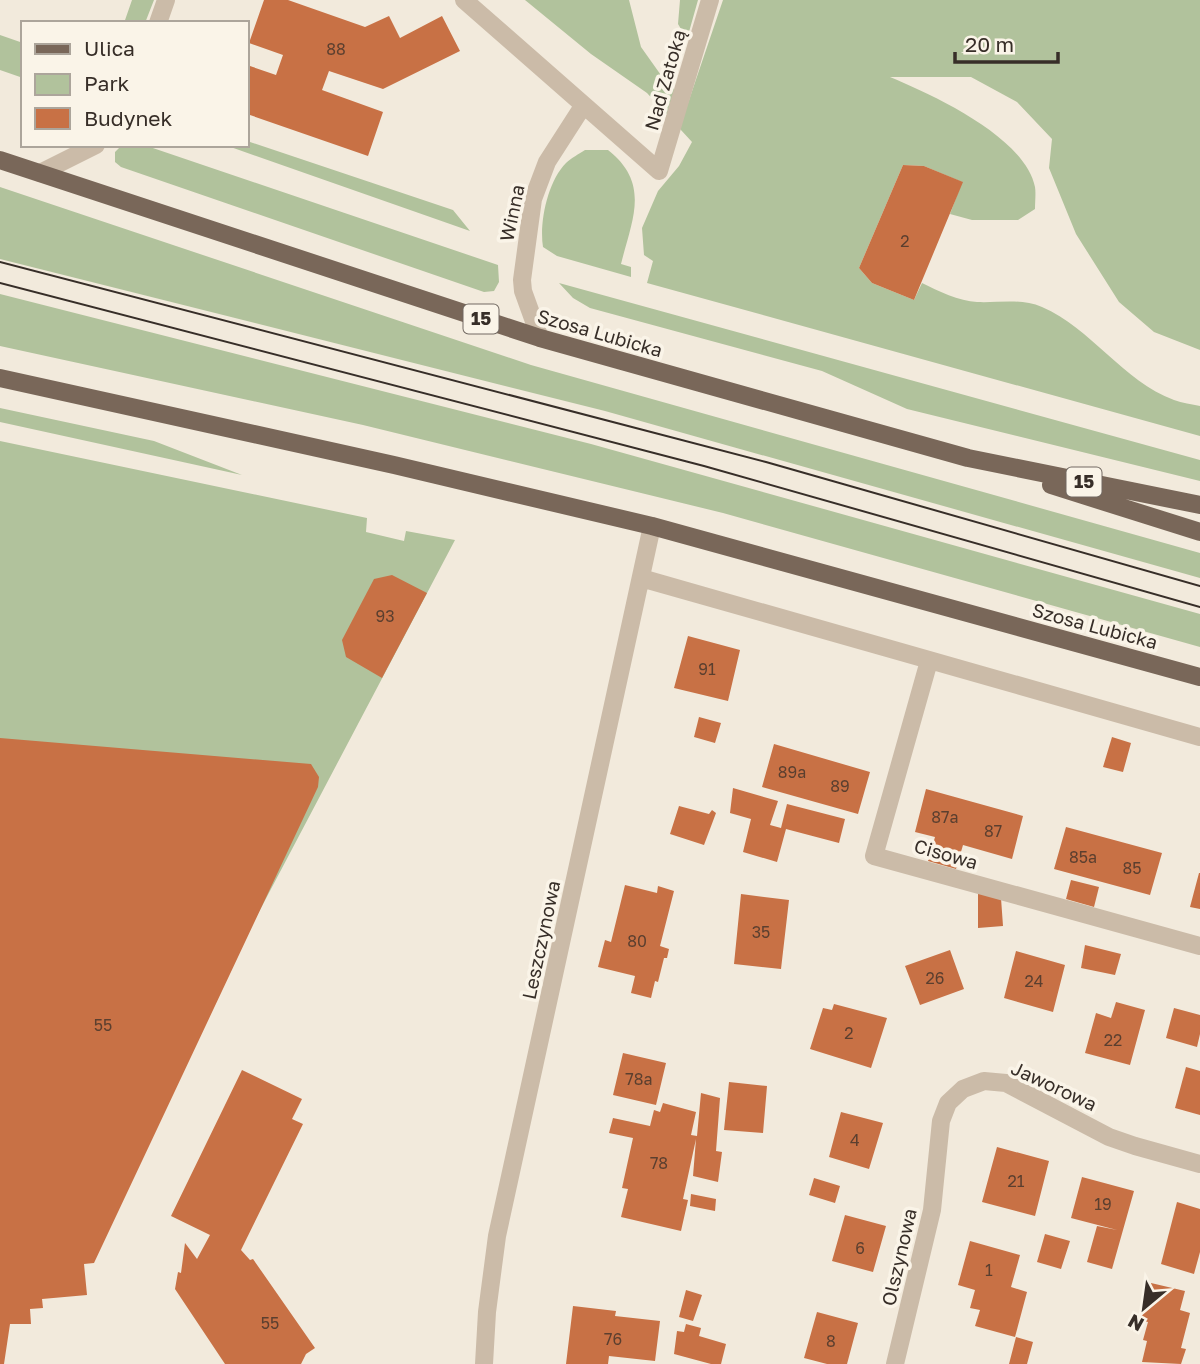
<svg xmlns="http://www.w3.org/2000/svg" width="1200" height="1364" viewBox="0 0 1200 1364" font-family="'Golos Text',sans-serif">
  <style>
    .green { fill: #b1c29c }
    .building { fill: #c87145 }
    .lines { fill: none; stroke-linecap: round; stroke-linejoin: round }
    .minor { stroke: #cbbba8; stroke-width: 18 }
    .primary { stroke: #796759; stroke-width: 18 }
    .tram { stroke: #372e28; stroke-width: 2 }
    .labels { text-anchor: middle; stroke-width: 7; stroke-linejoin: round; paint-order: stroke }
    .number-label { font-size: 16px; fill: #5b3f2f }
    .shield { fill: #faf4e8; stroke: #726962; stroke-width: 2 }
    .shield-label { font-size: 18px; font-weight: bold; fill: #372e28 }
    .street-label { font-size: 19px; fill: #372e28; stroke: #faf4e8 }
  </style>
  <rect width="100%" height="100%" fill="#f2eadc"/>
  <!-- green -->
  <path class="green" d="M 132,0 L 154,0 L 145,23 L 124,23 Z
    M 525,0 L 629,0 L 641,47 L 663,78 L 688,103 L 723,0 L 1200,0 L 1200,350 L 1154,332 L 1119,302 L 1076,234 L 1049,168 L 1052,139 L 1017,102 L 971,77 L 890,77 C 933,95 1025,137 1035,187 C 1036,193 1035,202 1035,209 L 1018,220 L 972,220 L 950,214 L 962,182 L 924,166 L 903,165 L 859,268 L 872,283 L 914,300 L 922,283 C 938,291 959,301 977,302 C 999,303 1021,298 1042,307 C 1091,328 1123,381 1174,400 C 1182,403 1192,404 1200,406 L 1200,436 L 647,283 L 653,261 L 644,255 L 642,228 L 658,191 L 679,166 L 692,142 L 647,93 L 591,54 Z
    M 680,0 L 698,0 L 687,39 L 678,24 Z
    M 0,35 L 23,43 L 23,78 L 0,70 Z
    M 247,141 L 453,210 L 470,231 L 225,145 L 247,145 Z
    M 122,145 L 144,145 L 498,265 L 499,282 L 494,291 L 484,292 L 121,167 L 115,162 L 115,152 Z
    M 585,150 L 608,150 C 651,184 632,219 621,264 L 631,267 L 631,277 L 557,256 L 543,247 C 539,222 548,181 566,163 C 571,158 579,154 585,150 Z
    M 0,187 L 531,365 L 1200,553 L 1200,578 L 605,411 L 0,259 Z
    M 559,283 L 1200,460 L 1200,481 L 907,409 L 822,371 L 590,308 L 573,298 Z
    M 0,294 L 591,444 L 1200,614 L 1200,647 L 723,513 L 363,425 L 0,346 Z
    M 0,408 L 154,441 L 242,475 L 0,422 Z
    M 0,441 L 367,518 L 366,532 L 404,541 L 406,531 L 455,540 L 77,1257 L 0,1246 Z"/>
  <!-- building -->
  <path class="building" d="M 264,0 L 288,0 L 365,27 L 389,16 L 400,38 L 442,16 L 460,51 L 383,89 L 329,71 L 322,90 L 383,112 L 368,156 L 247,114 L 247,65 L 276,75 L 283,55 L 249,43 Z
    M 903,165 L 924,166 L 963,182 L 914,300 L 872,283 L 859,268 Z
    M 392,575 L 427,593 L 382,678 L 346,657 L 342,640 L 374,579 Z
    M 688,636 L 740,650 L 728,701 L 674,688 Z
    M 699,717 L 721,723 L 715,743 L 694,737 Z
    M 1112,737 L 1131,743 L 1123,772 L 1103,767 Z
    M 0,738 L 311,764 L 319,777 L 318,787 L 94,1263 L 84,1264 L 87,1295 L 42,1299 L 43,1308 L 30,1309 L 31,1324 L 10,1324 L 4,1364 L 0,1364 Z
    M 774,744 L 870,772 L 858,814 L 762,787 Z
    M 733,788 L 778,801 L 770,825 L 781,828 L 787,804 L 845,819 L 839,843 L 786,829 L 777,862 L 743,852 L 751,819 L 730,813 Z
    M 926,789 L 1023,816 L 1012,859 L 963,845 L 956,869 L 928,861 L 935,837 L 915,832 Z
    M 679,806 L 709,814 L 712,810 L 716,813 L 704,845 L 670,834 Z
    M 1066,827 L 1162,853 L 1150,895 L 1054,869 Z
    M 1199,873 L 1200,873 L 1200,909 L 1190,907 Z
    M 1071,880 L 1099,887 L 1094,907 L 1066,899 Z
    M 625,885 L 657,893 L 658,886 L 674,891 L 660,946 L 669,949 L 667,958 L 664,958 L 658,982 L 655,981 L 651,998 L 631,993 L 635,976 L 598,967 L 605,940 L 611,942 Z
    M 978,891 L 1001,898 L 1003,926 L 978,928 Z
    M 741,894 L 789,900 L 781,969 L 734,964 Z
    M 1085,945 L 1121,954 L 1115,975 L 1081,968 Z
    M 950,950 L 964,989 L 920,1005 L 905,966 Z
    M 1016,951 L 1065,965 L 1053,1012 L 1004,998 Z
    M 1116,1002 L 1145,1010 L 1130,1065 L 1085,1053 L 1096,1013 L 1111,1018 Z
    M 834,1004 L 887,1018 L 871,1068 L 810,1049 L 823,1008 L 832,1010 Z
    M 1174,1008 L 1200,1015 L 1200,1034 L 1197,1047 L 1166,1038 Z
    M 623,1053 L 666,1063 L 656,1105 L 613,1095 Z
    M 1186,1067 L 1200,1071 L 1200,1115 L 1175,1108 Z
    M 242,1070 L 302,1099 L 292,1119 L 303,1124 L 241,1250 L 250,1260 L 253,1259 L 315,1348 L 306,1354 L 301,1364 L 225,1364 L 175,1289 L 178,1272 L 181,1273 L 185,1243 L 197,1259 L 210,1235 L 171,1216 Z
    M 729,1082 L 767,1086 L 763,1133 L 724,1130 Z
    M 701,1093 L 720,1098 L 716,1151 L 722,1152 L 718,1182 L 693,1176 L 696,1139 L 683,1199 L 688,1200 L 681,1231 L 621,1217 L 628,1189 L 622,1188 L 633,1138 L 609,1133 L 613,1118 L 650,1126 L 654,1110 L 660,1112 L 663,1103 L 696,1112 L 691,1135 L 697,1136 Z
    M 841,1112 L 883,1123 L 869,1169 L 829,1157 Z
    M 997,1147 L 1049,1161 L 1035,1216 L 982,1202 Z
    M 1082,1177 L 1134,1191 L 1112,1269 L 1087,1262 L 1097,1226 L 1117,1230 L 1071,1218 Z
    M 814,1178 L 840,1186 L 835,1203 L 809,1195 Z
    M 691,1194 L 716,1199 L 715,1211 L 690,1206 Z
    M 1177,1202 L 1200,1209 L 1200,1252 L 1194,1274 L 1161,1264 Z
    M 845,1215 L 886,1226 L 873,1272 L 832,1261 Z
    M 1045,1234 L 1070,1241 L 1061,1269 L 1037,1262 Z
    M 970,1241 L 1020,1255 L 1011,1287 L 1027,1292 L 1015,1337 L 975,1326 L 980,1310 L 970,1308 L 975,1290 L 958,1285 Z
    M 1151,1283 L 1185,1291 L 1180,1310 L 1190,1313 L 1181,1348 L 1186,1349 L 1181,1364 L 1142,1362 L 1147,1341 L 1143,1340 L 1148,1322 L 1139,1320 Z
    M 686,1290 L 702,1295 L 693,1321 L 679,1317 Z
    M 573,1306 L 616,1311 L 615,1316 L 660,1321 L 655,1361 L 609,1356 L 608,1364 L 566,1364 Z
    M 817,1312 L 858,1323 L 847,1364 L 827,1364 L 804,1358 Z
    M 686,1324 L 701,1328 L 699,1336 L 726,1344 L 721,1364 L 711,1364 L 674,1354 L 677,1331 L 684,1332 Z
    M 1016,1337 L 1033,1342 L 1027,1364 L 1009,1364 Z"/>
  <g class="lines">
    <!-- minor -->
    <path class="minor" d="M 464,0 L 659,171 L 710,0
      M 158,23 L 166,0
      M 40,173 L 96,145
      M 540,338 L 523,291 L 522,280 L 533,199 L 547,162 L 583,106
      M 641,578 L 1200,737
      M 929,661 L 874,856 L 1200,946
      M 484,1364 L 487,1312 L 497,1236 L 652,526
      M 895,1364 L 932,1210 L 941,1121 L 948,1103 L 963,1089 L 984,1081 L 1006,1083 L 1109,1137 L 1135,1146 L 1200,1164"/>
    <!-- primary -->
    <path class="primary" d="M 0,160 L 540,338 L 968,458 L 1200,505
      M 0,378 L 394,465 L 652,526 L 1200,677
      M 1051,485 L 1200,532"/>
    <!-- tram -->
    <path class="tram" d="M 0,262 L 766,462 L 1200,586
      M 0,283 L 704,466 L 1200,607"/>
  </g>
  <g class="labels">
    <!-- number labels -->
    <g class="number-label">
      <text x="336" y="55">88</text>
      <text x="905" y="247">2</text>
      <text x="385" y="622">93</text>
      <text x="707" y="675">91</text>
      <text x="792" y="778">89a</text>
      <text x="840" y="792">89</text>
      <text x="945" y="823">87a</text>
      <text x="993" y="837">87</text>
      <text x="1083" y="863">85a</text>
      <text x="1132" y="874">85</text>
      <text x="761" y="938">35</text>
      <text x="637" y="947">80</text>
      <text x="935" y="984">26</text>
      <text x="1034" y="987">24</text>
      <text x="103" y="1031">55</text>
      <text x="849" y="1039">2</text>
      <text x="1113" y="1046">22</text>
      <text x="639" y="1085">78a</text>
      <text x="855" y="1146">4</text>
      <text x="659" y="1169">78</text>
      <text x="1016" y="1187">21</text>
      <text x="1103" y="1210">19</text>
      <text x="860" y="1254">6</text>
      <text x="989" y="1276">1</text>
      <text x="270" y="1329">55</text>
      <text x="613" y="1345">76</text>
      <text x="831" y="1347">8</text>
    </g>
    <!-- shield labels -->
    <g class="shield">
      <rect x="463.5" y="304.5" width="35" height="29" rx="5"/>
      <rect x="1066.5" y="467.5" width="35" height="29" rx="5"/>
    </g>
    <g class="shield-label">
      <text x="481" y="325">15</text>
      <text x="1084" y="488">15</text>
    </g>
    <!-- street labels -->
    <g class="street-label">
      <text transform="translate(665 80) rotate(-74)" y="7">Nad Zatoką</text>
      <text transform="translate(512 213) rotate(-78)" y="7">Winna</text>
      <text transform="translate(600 333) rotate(16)" y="7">Szosa Lubicka</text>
      <text transform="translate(1095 626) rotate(15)" y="7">Szosa Lubicka</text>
      <text transform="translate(946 854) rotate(16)" y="7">Cisowa</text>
      <text transform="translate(541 940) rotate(-78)" y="7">Leszczynowa</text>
      <text transform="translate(1054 1086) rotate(25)" y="7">Jaworowa</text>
      <text transform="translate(899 1257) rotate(-77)" y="7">Olszynowa</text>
    </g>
  </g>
  <!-- legend -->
  <rect x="21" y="21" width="228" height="126" fill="#faf4e8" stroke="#aca59b" stroke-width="2"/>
  <rect x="35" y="44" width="35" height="10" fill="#796759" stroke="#aca59b" stroke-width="2"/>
  <text x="84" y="56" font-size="21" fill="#372e28">Ulica</text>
  <rect x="35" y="74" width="35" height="21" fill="#b1c29c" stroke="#aca59b" stroke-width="2"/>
  <text x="84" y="91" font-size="21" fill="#372e28">Park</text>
  <rect x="35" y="108" width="35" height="21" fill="#c87145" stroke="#aca59b" stroke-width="2"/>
  <text x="84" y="126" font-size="21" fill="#372e28">Budynek</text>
  <!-- north arrow -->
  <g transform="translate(1144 1308) rotate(209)" stroke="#faf4e8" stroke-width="5" paint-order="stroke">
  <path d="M0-5L12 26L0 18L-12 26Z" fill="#372e28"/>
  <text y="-10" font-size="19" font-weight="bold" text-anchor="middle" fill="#372e28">N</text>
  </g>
  <!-- scale -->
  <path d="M955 52v10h103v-10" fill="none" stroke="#372e28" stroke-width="3.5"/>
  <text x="965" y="52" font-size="21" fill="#372e28" stroke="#faf4e8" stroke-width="5" paint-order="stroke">20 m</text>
</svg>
